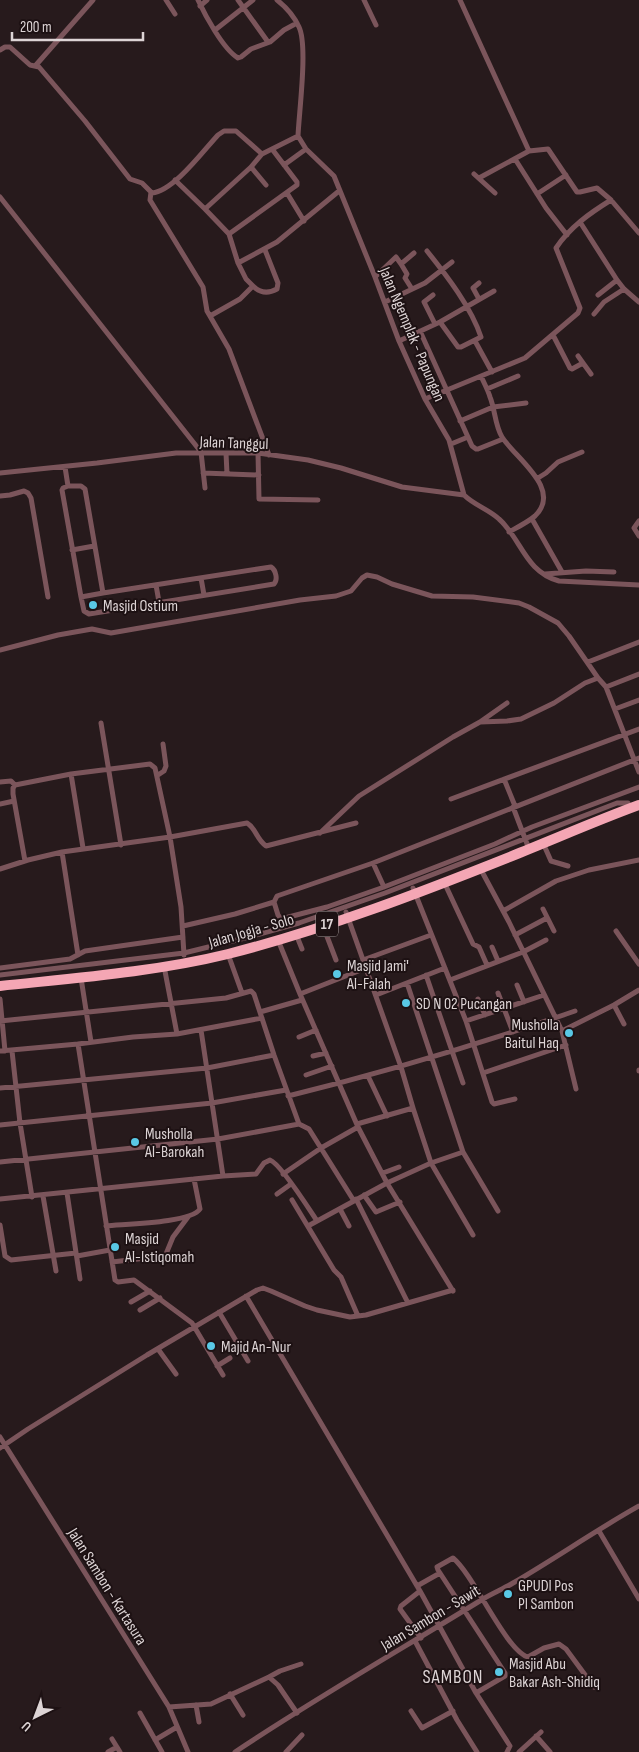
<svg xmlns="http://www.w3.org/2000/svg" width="639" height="1752" viewBox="0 0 639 1752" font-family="'Sofia Sans Condensed',sans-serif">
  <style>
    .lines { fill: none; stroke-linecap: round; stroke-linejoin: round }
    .street { stroke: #7b555b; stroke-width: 5 }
    .highway { stroke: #f4a6b4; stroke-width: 10 }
    .poi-dot { fill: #59c8e5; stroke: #1d1113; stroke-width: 2 }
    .labels { text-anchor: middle; stroke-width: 4; stroke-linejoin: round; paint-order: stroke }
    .shield { fill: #1d1113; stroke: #a39a9b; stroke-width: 1 }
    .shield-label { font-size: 15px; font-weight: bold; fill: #ddd4d5 }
    .street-label { font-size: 16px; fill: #ddd4d5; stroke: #1d1113 }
    .poi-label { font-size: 16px; fill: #ddd4d5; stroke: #1d1113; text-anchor: start }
    .quarter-label { font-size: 19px; letter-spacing: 1px; fill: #ddd4d5; stroke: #1d1113 }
  </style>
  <rect width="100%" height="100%" fill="#271a1c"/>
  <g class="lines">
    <!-- street -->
    <path class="street" d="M 166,0 L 175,14
      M 198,0 C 205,15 223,49 238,58 L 241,57 L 251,49 L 270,42 L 284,30 L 297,23
      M 238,0 L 268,42
      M 277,0 C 286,7 294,16 299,27 C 308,46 299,112 298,136 L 306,149 L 334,176 L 375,277 L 399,341 L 425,399 L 449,440 L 464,495 C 474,505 488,509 499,519 C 521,538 525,572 559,581 L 639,585
      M 364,0 L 376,25
      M 460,0 L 529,151 L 479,178
      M 200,6 L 207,0
      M 215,30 L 253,0
      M 0,50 L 5,47 L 10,47 L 30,65 L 39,67 L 85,121 L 130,179 L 142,183 L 152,193 C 174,191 203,151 218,135 L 224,131 L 236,131 L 262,154 L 298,136
      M 36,65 L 93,0
      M 529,151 L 548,149 L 577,192 L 580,192 L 597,188 L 611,200
      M 515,159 L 546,208 L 567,235
      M 284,165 L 306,149
      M 251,167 L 266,185
      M 474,174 L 495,193
      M 175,180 L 205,209 L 251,167 L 262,154
      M 151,192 L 150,200 L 203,287 L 207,311 L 229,349 L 269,455
      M 287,193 L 304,221
      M 537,194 L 566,175
      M 0,197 L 201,452 L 205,488
      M 205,209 L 229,234 L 238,263
      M 580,222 L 617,280 L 624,289 L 639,302
      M 229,234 L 297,185 L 297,182 L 272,149
      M 427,251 C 447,276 471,307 481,337 L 461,347 L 458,347 L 440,322
      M 401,264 L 407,274 L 405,278 L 412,289
      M 375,277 L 396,257 L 401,264 L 414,253
      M 253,286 L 246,279 L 238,263 L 277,242 L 339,191
      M 433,295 L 424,302 L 435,324
      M 598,295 L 617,280
      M 479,299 L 473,288 L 479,283
      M 385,302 L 425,283 L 452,262
      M 594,314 L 604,302 L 624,289
      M 210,316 L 240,299 L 253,286 C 260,293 268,294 277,289 L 278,283 L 265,250
      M 420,331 L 472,446 L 476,449 L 478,449 L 503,439
      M 553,335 L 570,368 L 572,369 L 583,363 L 591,374
      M 399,341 L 440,322 L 494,291
      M 475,341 L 492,372
      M 578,356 L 583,363
      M 481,376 C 484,383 488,390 490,397 C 495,409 495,426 502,437 C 515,458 563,489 535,516 C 528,522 518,527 509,532
      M 487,389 L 518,376
      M 425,399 L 525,358 L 578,313 L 580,308 L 556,248 C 570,227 590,213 611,200 L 639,233
      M 460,421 L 493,407 L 526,403
      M 451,444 L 468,437
      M 226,453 L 227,474
      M 258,453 L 259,499 L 318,500
      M 65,467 L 68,486
      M 0,473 L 97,463 L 176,453 L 258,453 L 308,460 L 341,468 L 402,487 L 464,495
      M 203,473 L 259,475
      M 538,478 L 546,473 L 558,462 L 582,452
      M 68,486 L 81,486 L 85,489 L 103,593 L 81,597 L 62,490 L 63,488 Z
      M 0,496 L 10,495 L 24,491 L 28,493 L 31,498 L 48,597
      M 532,519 L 562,572
      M 639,521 L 634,528 L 639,536
      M 72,550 L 94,546
      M 545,574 L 586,571 L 614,572
      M 201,578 L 204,595
      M 156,585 L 159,602
      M 81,597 L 84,611 L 89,614 L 274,584 C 278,580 276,570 271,567 L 103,593
      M 0,650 L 58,635 L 92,629 L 111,633 L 300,600 L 336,596 L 351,591 L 362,578 L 367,575 L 377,577 L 392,584 L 432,596 L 473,597 L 519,603 L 529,607 L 558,623 L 569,636 L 598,678
      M 588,662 L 639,642
      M 639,674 L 606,687 L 639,772
      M 615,709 L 639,700
      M 480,722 L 507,703
      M 101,723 L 121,845
      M 71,774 L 83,848
      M 158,775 L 164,771 L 166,766 L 163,744
      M 504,779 L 515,806
      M 0,782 L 11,781 L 15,785
      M 451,799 L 639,729
      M 0,804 L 14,801
      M 513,807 L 529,849
      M 320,833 L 359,796 L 453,737 L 480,722 L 507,721 L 521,719 L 554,703 L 585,683 L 598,678 L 606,687
      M 543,843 L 551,861 L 568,866
      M 25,861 L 13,794 L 13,788 L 15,785 L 71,774 L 150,764 L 155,768 L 170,837 L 247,823 C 256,828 256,839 266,846 L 356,823
      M 373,863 L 384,887
      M 480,868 L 509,922 L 562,1031 L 576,1089
      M 0,869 L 28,860 L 62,852
      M 444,882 L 473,944 L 479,947 L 487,965
      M 413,888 L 466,1021 L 492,1102 L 494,1104 L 515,1099
      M 274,902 L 278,915 L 281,919 L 327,907 L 384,887 L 495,844 L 532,827 L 639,787
      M 543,909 L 554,931
      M 503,911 L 556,881 L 589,870 L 639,860
      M 346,912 L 401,1067 L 413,1108 L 431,1163 L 473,1235
      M 183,926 L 235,914 L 274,902 L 277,896 L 373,863 L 639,758
      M 323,926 L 336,960
      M 616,931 L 639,964
      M 296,934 L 302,949
      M 515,935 L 547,918
      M 278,940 L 300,994 L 358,1127 L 387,1183 L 453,1291
      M 492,947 L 498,961
      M 228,954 L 242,993
      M 78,955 L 62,852 L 170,837 L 181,907 L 184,955
      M 363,960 L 431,935
      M 164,966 L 177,1034
      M 0,968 L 70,959 L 85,951 L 183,937
      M 0,975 L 184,953 L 253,936 L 299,923 L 385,893 L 617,803 L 628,803
      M 426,975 L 463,1083
      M 81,978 L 91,1042
      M 450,980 L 523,952 L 546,940
      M 407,983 L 463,1152 L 498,1211
      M 517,985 L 524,1002
      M 498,993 L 513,1032
      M 300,994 L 366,968
      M 376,995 L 445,968
      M 0,999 L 5,1051
      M 478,999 L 485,1015
      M 614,1005 L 624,1024
      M 260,1012 L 302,1000
      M 0,1021 L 226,998 L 251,991 L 254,994 L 274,1055 L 299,1124
      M 466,1021 L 544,995
      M 201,1030 L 223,1176
      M 562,1031 L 614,1005 L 639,990
      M 299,1037 L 316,1030
      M 78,1044 L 115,1280 L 118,1282 L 134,1280 L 192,1323 L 223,1375
      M 0,1051 L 78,1044 L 133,1037 L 177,1034 L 262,1018
      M 12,1051 L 20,1123 L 32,1197
      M 313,1056 L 326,1053
      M 639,1071 L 639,1070
      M 483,1073 L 566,1045
      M 306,1075 L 332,1066
      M 368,1076 L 387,1116
      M 0,1088 L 207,1068 L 274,1055
      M 288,1096 C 385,1072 480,1044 575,1011
      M 357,1124 L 413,1108
      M 0,1125 L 212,1103 L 286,1090
      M 0,1162 L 218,1139 L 299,1124 L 309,1129 L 354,1201
      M 383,1173 L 399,1167
      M 283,1174 L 321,1148 L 358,1127
      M 67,1193 L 80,1279
      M 277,1194 L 291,1184
      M 364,1195 L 376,1212 L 400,1202
      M 43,1196 L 56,1271
      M 0,1199 L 223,1176 L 256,1174 L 264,1163 L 270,1160 C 281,1164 309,1209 317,1221
      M 356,1199 L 408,1303
      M 292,1200 L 334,1270 L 341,1277 L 358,1316
      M 340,1209 L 349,1226
      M 0,1225 L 5,1256 L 11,1260 L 76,1253
      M 106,1226 C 124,1224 191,1223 200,1209 L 194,1179
      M 308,1226 L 387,1183 L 431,1163 L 463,1152
      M 77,1256 L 110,1250
      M 112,1262 L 164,1256 L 166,1254 L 173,1237 L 188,1217
      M 246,1296 L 420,1591 L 476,1693 L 510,1746 L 507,1752
      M 131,1302 L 150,1291
      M 140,1310 L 160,1298
      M 219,1312 L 248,1361
      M 158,1349 L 176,1374
      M 217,1366 L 230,1358
      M 0,1437 L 169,1707 L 188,1752
      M 0,1448 L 28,1429 L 147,1355 L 257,1290 L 263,1288 L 271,1291 L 305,1306 L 317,1310 L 350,1317 L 366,1315 L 453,1290
      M 599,1531 L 639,1599
      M 417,1586 L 440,1573
      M 420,1591 L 401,1606 L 400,1609 L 421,1638
      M 415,1641 L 457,1720 L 477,1752
      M 269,1677 L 280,1671 L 301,1664
      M 476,1693 L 505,1676 L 505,1673 L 438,1570 L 437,1567 L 453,1558 C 474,1575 506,1651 528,1657 L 544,1648 L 559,1644 L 566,1649 L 594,1687
      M 230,1694 L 243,1715
      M 196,1705 L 199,1722
      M 169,1707 L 211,1704 L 269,1677 L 278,1685 L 297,1713
      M 411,1711 L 422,1728 L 453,1711
      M 140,1713 L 162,1752
      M 536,1736 L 550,1752
      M 112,1739 L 120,1752
      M 155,1740 L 177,1727
      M 108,1752 L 117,1747
      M 235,1752 C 316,1698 400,1650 483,1599 C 493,1593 503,1589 513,1583 C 556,1558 596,1530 639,1506
      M 286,1752 L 302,1735
      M 519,1752 L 541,1732"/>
    <!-- highway -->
    <path class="highway" d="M 0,986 C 75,978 155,972 228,954 C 326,929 422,892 517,854 C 557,838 598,820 639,805"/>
  </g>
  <!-- markers -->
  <g class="poi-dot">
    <circle cx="93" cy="605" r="5"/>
    <circle cx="337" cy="974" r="5"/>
    <circle cx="406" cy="1003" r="5"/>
    <circle cx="569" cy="1033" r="5"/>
    <circle cx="135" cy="1142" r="5"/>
    <circle cx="115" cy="1247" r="5"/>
    <circle cx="211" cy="1346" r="5"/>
    <circle cx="508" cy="1594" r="5"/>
    <circle cx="499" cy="1672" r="5"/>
  </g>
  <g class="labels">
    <!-- shield labels -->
    <rect class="shield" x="316" y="911.5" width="22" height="25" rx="4"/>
    <g class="shield-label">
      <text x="327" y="929">17</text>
    </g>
    <!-- street labels -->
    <g class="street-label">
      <text transform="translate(413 334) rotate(67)" y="6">Jalan Ngemplak - Papungan</text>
      <text transform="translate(234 442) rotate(2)" y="6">Jalan Tanggul</text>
      <text transform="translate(251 930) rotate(-16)" y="6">Jalan Jogja - Solo</text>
      <text transform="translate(108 1586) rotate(58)" y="6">Jalan Sambon - Kartasura</text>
      <text transform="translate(430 1617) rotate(-31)" y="6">Jalan Sambon - Sawit</text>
    </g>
    <!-- poi labels -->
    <g class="poi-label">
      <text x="103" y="611">Masjid Ostium</text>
      <text x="347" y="971">Masjid Jami'<tspan x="347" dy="18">Al-Falah</tspan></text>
      <text x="416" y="1009">SD N 02 Pucangan</text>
      <text x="559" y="1030" text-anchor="end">Musholla<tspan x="559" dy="18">Baitul Haq</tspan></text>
      <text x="145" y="1139">Musholla<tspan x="145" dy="18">Al-Barokah</tspan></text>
      <text x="125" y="1244">Masjid<tspan x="125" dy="18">Al-Istiqomah</tspan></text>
      <text x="221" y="1352">Majid An-Nur</text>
      <text x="518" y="1591">GPUDI Pos<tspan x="518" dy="18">PI Sambon</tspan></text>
      <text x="509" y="1669">Masjid Abu<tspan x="509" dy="18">Bakar Ash-Shidiq</tspan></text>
    </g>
    <!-- quarter labels -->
    <g class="quarter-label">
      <text x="453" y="1683">SAMBON</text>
    </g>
  </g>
  <!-- north arrow -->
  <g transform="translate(35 1717) rotate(222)" stroke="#1d1113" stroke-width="4" paint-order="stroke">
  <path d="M0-4L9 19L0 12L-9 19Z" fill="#ddd4d5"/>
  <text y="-8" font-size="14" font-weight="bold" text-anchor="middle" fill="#ddd4d5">U</text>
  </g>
  <!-- scale -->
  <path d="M12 32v8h131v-8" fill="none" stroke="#ddd4d5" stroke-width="2.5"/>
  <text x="20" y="32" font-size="15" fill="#ddd4d5" stroke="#1d1113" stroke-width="4" paint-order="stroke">200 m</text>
</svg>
